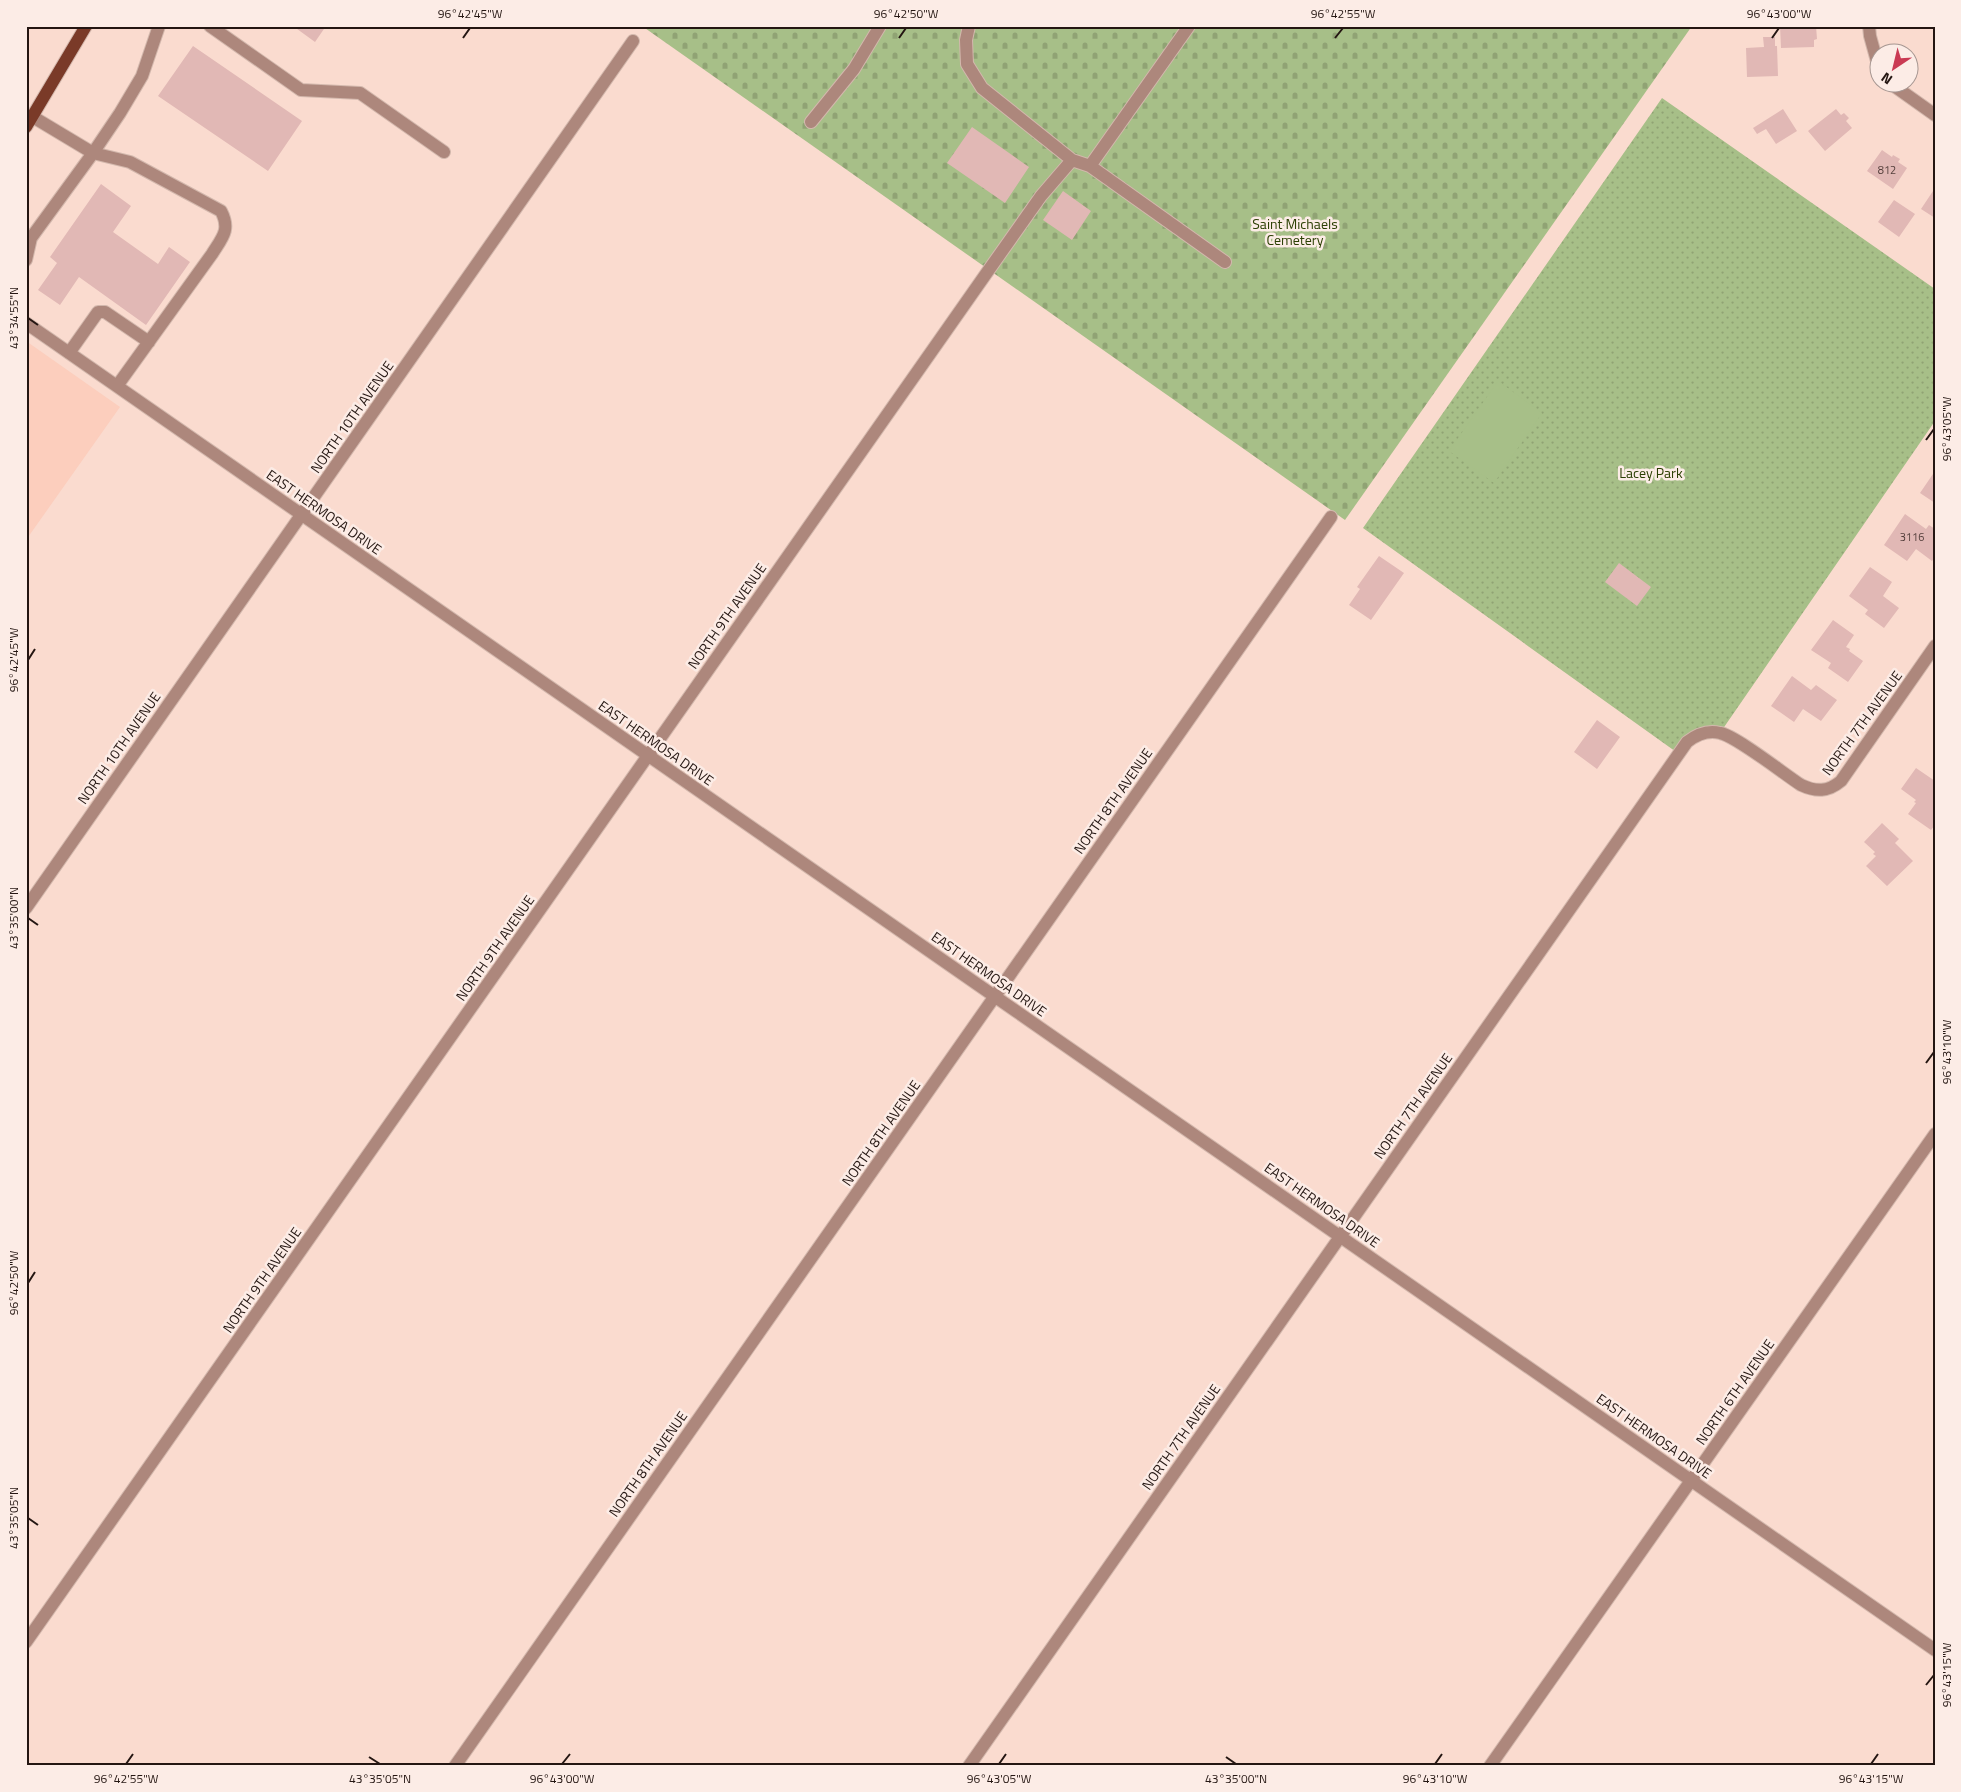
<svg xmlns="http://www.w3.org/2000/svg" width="1961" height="1792" viewBox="0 0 1961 1792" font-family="'Titillium Web',sans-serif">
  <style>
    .built { fill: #fccebd }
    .grass { fill: url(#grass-dots) }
    .cemetery { fill: url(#cemetery-stones) }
    .pitch { fill: #a7bf88 }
    .building { fill: #e1b8b5 }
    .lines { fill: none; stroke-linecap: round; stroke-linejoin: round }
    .minor-casing { stroke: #d3b8ad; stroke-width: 14 }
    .major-casing { stroke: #d3b8ad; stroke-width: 14 }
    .minor { stroke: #ad877c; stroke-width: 12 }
    .major { stroke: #7a3a28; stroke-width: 12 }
    .ticks { fill: none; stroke: #241612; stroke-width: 2 }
    .labels { text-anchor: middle; stroke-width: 5; stroke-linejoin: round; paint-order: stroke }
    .number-label { font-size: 11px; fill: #533e3b }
    .park-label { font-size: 14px; fill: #2b3f03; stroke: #fcece6 }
    .street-label { font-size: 14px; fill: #241612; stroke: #fcece6 }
    .neatline { fill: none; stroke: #241612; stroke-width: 2 }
    .ticks-label { font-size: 12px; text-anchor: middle; fill: #241612 }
  </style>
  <defs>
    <pattern id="grass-dots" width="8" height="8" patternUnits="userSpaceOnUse" patternTransform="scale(1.25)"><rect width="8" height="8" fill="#a7bf88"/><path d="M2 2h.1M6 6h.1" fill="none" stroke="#90a374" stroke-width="1.8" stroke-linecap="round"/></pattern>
    <pattern id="cemetery-stones" width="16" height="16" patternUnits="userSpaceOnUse" patternTransform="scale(1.25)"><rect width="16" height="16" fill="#a7bf88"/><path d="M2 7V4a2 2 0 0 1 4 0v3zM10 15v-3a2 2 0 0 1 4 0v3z" fill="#90a374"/></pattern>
  </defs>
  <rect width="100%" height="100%" fill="#fadbcf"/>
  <!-- built -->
  <path class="built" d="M 26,341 L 120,407 L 26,540 Z"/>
  <!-- grass -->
  <path class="grass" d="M 1662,98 L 1935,289 L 1935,421 L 1720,733 L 1707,733 L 1679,754 L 1363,528 Z"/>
  <!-- cemetery -->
  <path class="cemetery" d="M 642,26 L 1692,26 L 1345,520 Z"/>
  <!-- pitch -->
  <path class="pitch" d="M 1498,381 L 1542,413 L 1494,483 L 1449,451 Z"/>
  <!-- building -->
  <path class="building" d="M 293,26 L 326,26 L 315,42 Z
    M 1780,26 L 1816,26 L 1817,39 L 1814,40 L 1814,47 L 1781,48 Z
    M 1763,37 L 1775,37 L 1775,46 L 1777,46 L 1778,76 L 1747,77 L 1746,48 L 1764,47 Z
    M 193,46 L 302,121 L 268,171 L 158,96 Z
    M 1783,109 L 1797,131 L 1776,144 L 1766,129 L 1757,134 L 1753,128 Z
    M 1836,109 L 1841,115 L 1844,113 L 1849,118 L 1846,121 L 1852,128 L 1825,151 L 1808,131 Z
    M 972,127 L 1029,167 L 1005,203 L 947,163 Z
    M 1882,150 L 1892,157 L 1893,155 L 1900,159 L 1898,162 L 1907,168 L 1893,189 L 1867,171 Z
    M 101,184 L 131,206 L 113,232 L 158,264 L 169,247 L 190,262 L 146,325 L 79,277 L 60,305 L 38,290 L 57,263 L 50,257 Z
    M 1935,188 L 1935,218 L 1921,209 Z
    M 1063,191 L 1091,211 L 1072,240 L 1043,220 Z
    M 1894,200 L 1915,214 L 1899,237 L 1878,222 Z
    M 1935,471 L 1935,503 L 1920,493 Z
    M 1905,514 L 1926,529 L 1929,525 L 1935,529 L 1935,557 L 1932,561 L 1916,549 L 1907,561 L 1884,545 Z
    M 1379,556 L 1404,573 L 1371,620 L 1349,605 L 1360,589 L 1357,587 Z
    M 1619,563 L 1651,587 L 1637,606 L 1605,582 Z
    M 1870,567 L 1892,582 L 1883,596 L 1899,608 L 1884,628 L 1865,614 L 1868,610 L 1849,596 Z
    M 1833,620 L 1854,635 L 1846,647 L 1850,649 L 1849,651 L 1863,661 L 1848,682 L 1828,668 L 1831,663 L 1811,650 Z
    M 1792,676 L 1811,690 L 1816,685 L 1837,700 L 1821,721 L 1803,709 L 1794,722 L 1771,706 Z
    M 1597,720 L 1620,737 L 1597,769 L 1574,752 Z
    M 1916,768 L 1935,781 L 1933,786 L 1935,787 L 1935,825 L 1931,830 L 1908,814 L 1916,803 L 1914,802 L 1916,800 L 1901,789 Z
    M 1882,823 L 1899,839 L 1895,843 L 1913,861 L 1887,886 L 1866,866 L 1876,856 L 1873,854 L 1875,852 L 1864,842 Z"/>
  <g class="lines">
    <defs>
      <path id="minor" d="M 210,26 L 301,90 L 360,93 L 444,152
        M 969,26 L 966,40 L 967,64 L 982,88 L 1072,160 L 1090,166 L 1189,26
        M 1869,26 L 1870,36 L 1878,65
        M 1891,82 L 1897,88 L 1935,115
        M 811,122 L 854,69 L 880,26
        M 1090,166 L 1225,262
        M 26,260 L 31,238 L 93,153 L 33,117
        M 26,323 L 1935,1650
        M 69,353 L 98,312 L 105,312 L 149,342
        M 117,386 L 212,254 C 222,238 231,230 221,211 L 130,162 L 93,153 L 120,113 L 142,76 L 159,26
        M 26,908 L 633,41
        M 26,1642 L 988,271 L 1041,196 L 1072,160
        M 455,1766 L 1331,517
        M 969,1766 L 1687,742 C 1696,735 1708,730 1720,733 C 1736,736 1784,774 1801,785 C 1816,792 1828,792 1841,781 L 1935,646
        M 1490,1766 L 1935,1134"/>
      <path id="major" d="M 26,127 L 86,26"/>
    </defs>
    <!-- minor casing -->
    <use href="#minor" class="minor-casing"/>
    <!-- major casing -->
    <use href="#major" class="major-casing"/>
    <!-- minor -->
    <use href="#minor" class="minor"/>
    <!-- major -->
    <use href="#major" class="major"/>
  </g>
  <!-- ticks -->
  <path class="ticks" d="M 463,38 L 470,28M 899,38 L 906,28M 1335,38 L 1343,28M 1772,38 L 1779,28M 28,318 L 38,325M 1926,440 L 1934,429M 28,660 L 35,649M 28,918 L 38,925M 1926,1063 L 1934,1052M 28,1283 L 35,1272M 28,1518 L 38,1525M 1926,1685 L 1934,1675M 369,1757 L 380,1764M 1226,1757 L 1236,1764M 126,1764 L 133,1754M 562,1764 L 570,1754M 999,1764 L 1006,1754M 1435,1764 L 1442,1754M 1871,1764 L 1878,1754"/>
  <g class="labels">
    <!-- number labels -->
    <g class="number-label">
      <text x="1887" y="174">812</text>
      <text x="1912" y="541">3116</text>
    </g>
    <!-- park labels -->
    <g class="park-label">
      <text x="1295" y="229">Saint Michaels<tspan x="1295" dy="16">Cemetery</tspan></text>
      <text x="1651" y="478">Lacey Park</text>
    </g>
    <!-- street labels -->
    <g class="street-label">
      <text transform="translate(352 417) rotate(-55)" y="5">NORTH 10TH AVENUE</text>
      <text transform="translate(324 512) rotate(35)" y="5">EAST HERMOSA DRIVE</text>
      <text transform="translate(727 616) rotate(-55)" y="5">NORTH 9TH AVENUE</text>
      <text transform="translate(1862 723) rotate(-54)" y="5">NORTH 7TH AVENUE</text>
      <text transform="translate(656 743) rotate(35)" y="5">EAST HERMOSA DRIVE</text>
      <text transform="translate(119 748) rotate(-55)" y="5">NORTH 10TH AVENUE</text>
      <text transform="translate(1113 801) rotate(-55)" y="5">NORTH 8TH AVENUE</text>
      <text transform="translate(495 948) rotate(-55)" y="5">NORTH 9TH AVENUE</text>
      <text transform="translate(989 974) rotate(35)" y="5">EAST HERMOSA DRIVE</text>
      <text transform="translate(1413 1106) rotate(-55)" y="5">NORTH 7TH AVENUE</text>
      <text transform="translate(881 1133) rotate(-55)" y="5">NORTH 8TH AVENUE</text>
      <text transform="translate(1322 1205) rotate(35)" y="5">EAST HERMOSA DRIVE</text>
      <text transform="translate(262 1280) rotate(-55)" y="5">NORTH 9TH AVENUE</text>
      <text transform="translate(1735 1392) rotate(-55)" y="5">NORTH 6TH AVENUE</text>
      <text transform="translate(1654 1436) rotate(35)" y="5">EAST HERMOSA DRIVE</text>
      <text transform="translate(1181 1437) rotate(-55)" y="5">NORTH 7TH AVENUE</text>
      <text transform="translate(648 1464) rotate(-55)" y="5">NORTH 8TH AVENUE</text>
    </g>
  </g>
  <!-- border -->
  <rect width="1961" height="1792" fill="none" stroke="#fcece6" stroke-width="55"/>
  <!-- north arrow -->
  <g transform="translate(1894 68) rotate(215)"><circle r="24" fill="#fcece6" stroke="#a69691"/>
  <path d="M0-4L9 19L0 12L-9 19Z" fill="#ca3a53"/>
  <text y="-8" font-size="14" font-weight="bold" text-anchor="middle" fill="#241612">N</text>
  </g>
  <rect x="28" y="28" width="1906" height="1736" class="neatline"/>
  <g class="ticks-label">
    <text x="470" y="18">96°42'45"W</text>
    <text x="906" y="18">96°42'50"W</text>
    <text x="1343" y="18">96°42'55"W</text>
    <text x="1779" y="18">96°43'00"W</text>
    <text transform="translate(14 318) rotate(-90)" y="4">43°34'55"N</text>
    <text transform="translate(1947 429) rotate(-90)" y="4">96°43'05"W</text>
    <text transform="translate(14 660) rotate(-90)" y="4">96°42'45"W</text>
    <text transform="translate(14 918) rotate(-90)" y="4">43°35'00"N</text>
    <text transform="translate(1947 1052) rotate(-90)" y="4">96°43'10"W</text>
    <text transform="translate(14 1283) rotate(-90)" y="4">96°42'50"W</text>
    <text transform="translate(14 1518) rotate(-90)" y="4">43°35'05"N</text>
    <text transform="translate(1947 1675) rotate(-90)" y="4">96°43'15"W</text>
    <text x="126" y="1783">96°42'55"W</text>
    <text x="380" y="1783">43°35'05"N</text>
    <text x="562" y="1783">96°43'00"W</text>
    <text x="999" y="1783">96°43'05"W</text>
    <text x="1236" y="1783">43°35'00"N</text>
    <text x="1435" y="1783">96°43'10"W</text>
    <text x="1871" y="1783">96°43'15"W</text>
  </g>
</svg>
